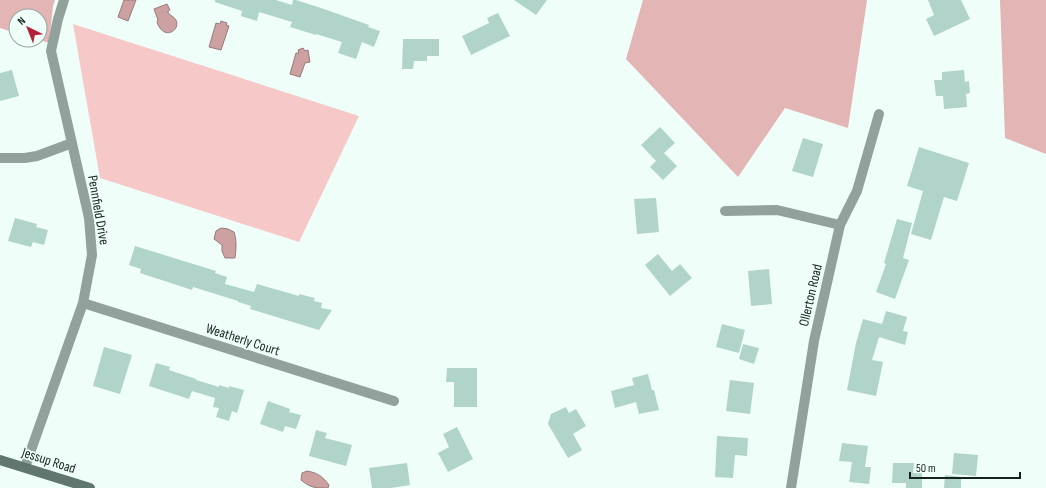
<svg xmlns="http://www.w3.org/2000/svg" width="1046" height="488" viewBox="0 0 1046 488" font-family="'Sofia Sans Condensed',sans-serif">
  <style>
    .green { fill: #f6c8c8 }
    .forest { fill: #e3b5b5 }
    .water { fill: #cda0a1; stroke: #967a7a }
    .building { fill: #b0d4c9 }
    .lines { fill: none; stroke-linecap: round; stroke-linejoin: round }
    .street { stroke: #92a19c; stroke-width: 10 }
    .secondary { stroke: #60766f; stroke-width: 10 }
    .labels { text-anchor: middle; stroke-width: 3.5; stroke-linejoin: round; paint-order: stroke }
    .street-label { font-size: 14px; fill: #15221e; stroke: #f0fefa }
  </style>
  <rect width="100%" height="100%" fill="#f0fefa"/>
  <!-- green -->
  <path class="green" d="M 73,24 L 359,116 L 299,242 L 100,178 Z"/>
  <!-- forest -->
  <path class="forest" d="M 0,0 L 55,0 L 53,6 L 49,43 L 40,40 L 40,16 L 16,16 L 16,33 L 0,28 Z
    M 643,0 L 867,0 L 848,128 L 785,108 L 738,177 L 626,59 Z
    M 1000,0 L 1046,0 L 1046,154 L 1005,138 Z"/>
  <!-- water -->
  <path class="water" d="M 124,0 L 136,0 L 128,21 L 118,17 Z
    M 167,4 L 170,10 L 168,11 L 168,13 C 170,15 174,17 176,20 C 181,31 163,41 157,22 L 158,20 L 154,9 Z
    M 221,21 L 227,23 L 226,25 L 229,26 L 221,50 L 209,47 L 216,23 L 220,24 Z
    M 303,48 L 305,51 L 308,50 L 310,62 L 305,63 L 300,77 L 290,74 L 296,53 L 299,53 L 298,50 Z
    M 221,228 L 228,229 L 234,232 C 237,241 236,249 235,258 L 225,258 L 222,251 L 222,245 L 214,239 L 216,231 Z
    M 307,471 C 318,473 322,476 329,485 L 328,488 C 314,488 311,488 301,480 L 302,473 Z"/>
  <!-- building -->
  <path class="building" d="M 215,0 L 276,0 L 292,5 L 293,0 L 296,0 L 324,9 L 369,25 L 368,27 L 380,31 L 374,47 L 362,42 L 356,59 L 338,53 L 342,42 L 316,34 L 316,35 L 290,27 L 292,22 L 259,12 L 257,21 L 241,16 L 242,11 L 215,2 Z
    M 514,0 L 547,0 L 536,15 Z
    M 928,0 L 961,0 L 970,19 L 934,36 L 926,19 L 934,15 Z
    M 498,13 L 510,36 L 471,55 L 462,36 L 489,23 L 487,18 Z
    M 403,39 L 439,39 L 439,56 L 427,56 L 427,61 L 414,61 L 413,69 L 402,69 Z
    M 12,70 L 19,96 L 0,101 L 0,73 Z
    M 964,70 L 965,82 L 969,81 L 970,93 L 966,94 L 967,107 L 944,109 L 943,96 L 936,96 L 934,80 L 942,80 L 942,72 Z
    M 660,127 L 675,143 L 664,153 L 677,166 L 663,180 L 650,167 L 656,161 L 641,145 Z
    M 803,138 L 823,144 L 813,177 L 792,171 Z
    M 919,147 L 969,163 L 957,201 L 944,197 L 931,240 L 911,234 L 923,191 L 907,186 Z
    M 656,198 L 659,232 L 637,234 L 634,199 Z
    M 15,218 L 37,224 L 36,227 L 48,230 L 44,245 L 33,242 L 31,247 L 8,241 Z
    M 897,219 L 912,223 L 903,258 L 909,260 L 895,299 L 876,292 L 886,264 L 884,263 Z
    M 135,246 L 216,271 L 215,273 L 227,277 L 225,284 L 254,292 L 257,284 L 299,296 L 299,294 L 315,298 L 314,301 L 322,303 L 321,308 L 332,310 L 319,330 L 250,309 L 251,306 L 238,302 L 238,301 L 193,287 L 192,290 L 140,273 L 141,269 L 129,265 Z
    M 658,254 L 672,271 L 680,264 L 692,278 L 670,296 L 645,265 Z
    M 769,269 L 772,304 L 751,306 L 748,271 Z
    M 886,311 L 907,317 L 903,331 L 908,332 L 905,345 L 879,337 L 872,360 L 883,362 L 876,396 L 847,390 L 856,343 L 863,319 L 882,324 Z
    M 722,324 L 745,330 L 739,353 L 716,347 Z
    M 743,344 L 759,348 L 754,364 L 739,359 Z
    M 104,347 L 132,355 L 120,394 L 93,386 Z
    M 156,363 L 170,367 L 169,370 L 196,379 L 196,380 L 219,387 L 219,385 L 229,388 L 229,386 L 244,390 L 237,413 L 232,411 L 229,421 L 216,417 L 219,408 L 213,407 L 215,398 L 192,391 L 189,399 L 149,386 Z
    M 447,368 L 477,368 L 477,407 L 454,407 L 454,382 L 446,382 Z
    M 648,374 L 652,390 L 654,390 L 659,410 L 639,414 L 636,402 L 615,408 L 611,391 L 634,385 L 632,378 Z
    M 730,380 L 754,383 L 750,414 L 726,411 Z
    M 268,401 L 290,409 L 289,412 L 301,415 L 296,429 L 285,426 L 283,432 L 260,424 Z
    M 566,407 L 569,413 L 576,409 L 586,426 L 573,434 L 582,450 L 568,458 L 548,424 L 551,414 Z
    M 457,427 L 473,459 L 448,472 L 438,453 L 449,447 L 443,434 Z
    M 316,430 L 327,433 L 325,438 L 352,445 L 346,466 L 309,456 Z
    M 717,436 L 748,438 L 747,456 L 735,455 L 733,478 L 715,477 Z
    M 842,443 L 868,446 L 865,467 L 871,467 L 869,484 L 849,482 L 852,462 L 839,461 Z
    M 954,453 L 978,455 L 976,476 L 952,474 Z
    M 407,463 L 410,485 L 391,488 L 372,488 L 369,468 Z
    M 893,463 L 914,463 L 913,473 L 922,473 L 922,488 L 906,488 L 906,483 L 892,483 Z
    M 945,475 L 961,477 L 961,488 L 944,488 Z"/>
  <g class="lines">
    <!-- street -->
    <path class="street" d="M 0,158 L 25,158 L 37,156 L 72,143
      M 725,211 L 777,210 L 840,225
      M 83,303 L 394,401
      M 25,467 L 83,303 L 92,255 L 89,218 L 51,51 L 58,19 L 64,0
      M 791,488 L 814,341 L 840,225 L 857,191 L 879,114"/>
    <!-- secondary -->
    <path class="secondary" d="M 0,460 L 90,488"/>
  </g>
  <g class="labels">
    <!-- street labels -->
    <g class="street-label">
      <text transform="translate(99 210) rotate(80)" y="5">Pennfield Drive</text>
      <text transform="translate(810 295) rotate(-77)" y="5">Ollerton Road</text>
      <text transform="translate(243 339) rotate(18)" y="5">Weatherly Court</text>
      <text transform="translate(49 460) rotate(18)" y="5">Jessup Road</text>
    </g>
  </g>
  <!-- north arrow -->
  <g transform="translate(28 28) rotate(317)"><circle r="19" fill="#f0fefa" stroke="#98a6a2"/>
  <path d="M0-3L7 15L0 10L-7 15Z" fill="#b3213b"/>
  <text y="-6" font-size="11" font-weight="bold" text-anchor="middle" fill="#15221e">N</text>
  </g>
  <!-- scale -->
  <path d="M910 472v6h110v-6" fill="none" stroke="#15221e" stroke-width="2"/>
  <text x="916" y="472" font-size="12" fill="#15221e" stroke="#f0fefa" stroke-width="3" paint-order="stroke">50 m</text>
</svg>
